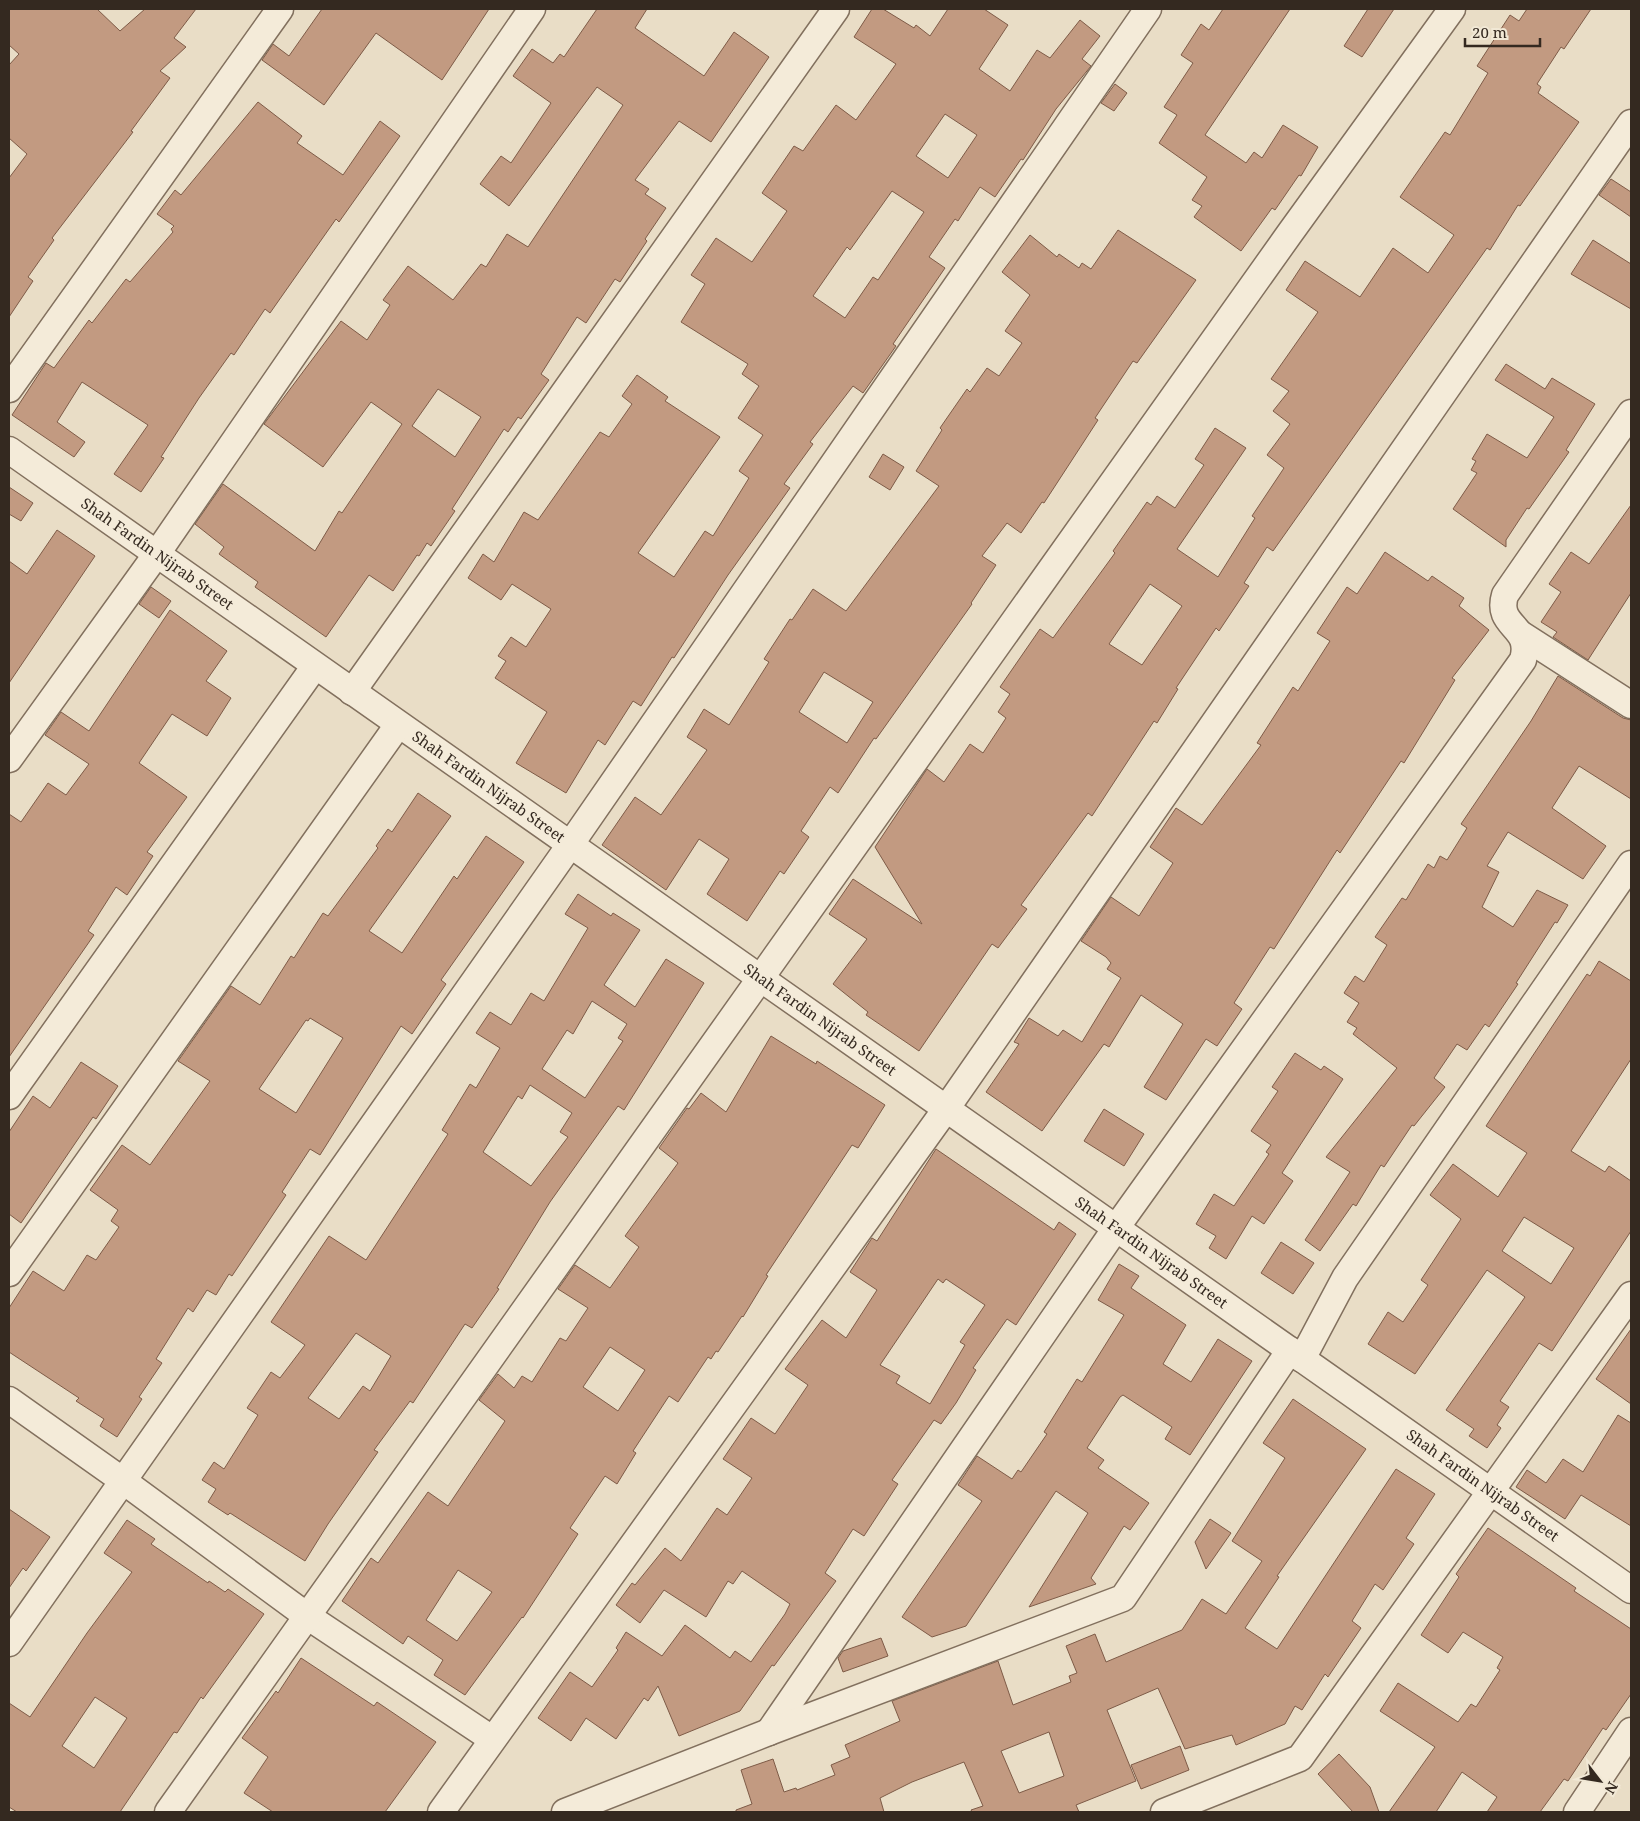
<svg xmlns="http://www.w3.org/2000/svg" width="1640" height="1821" viewBox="0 0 1640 1821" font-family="'Noto Serif',serif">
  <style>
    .building { fill: #c29a81; stroke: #7e5b47; fill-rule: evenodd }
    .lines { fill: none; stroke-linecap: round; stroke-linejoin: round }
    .minor-casing { stroke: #82705e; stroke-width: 29 }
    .minor { stroke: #f4ebd9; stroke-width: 26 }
    .labels { text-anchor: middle; stroke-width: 4; stroke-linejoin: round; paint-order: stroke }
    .street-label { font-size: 15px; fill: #342920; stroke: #f1e8d5 }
  </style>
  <rect width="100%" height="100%" fill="#e9ddc6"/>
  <!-- building -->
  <path class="building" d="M 9,9 L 97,9 L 120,31 L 145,9 L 196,9 L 174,38 L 186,47 L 160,71 L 170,78 L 131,131 L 133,132 L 52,238 L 54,240 L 28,277 L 33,281 L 9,317 L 9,178 L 27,154 L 9,138 L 9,65 L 19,54 L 9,45 Z
    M 322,9 L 489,9 L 442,80 L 376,33 L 324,105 L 262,60 L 273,44 L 289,56 Z
    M 597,9 L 647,9 L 635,28 L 704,76 L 734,32 L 769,57 L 711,142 L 679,121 L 635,180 L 649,189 L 645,194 L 666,208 L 645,239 L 647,241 L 620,282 L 615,279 L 586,323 L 577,317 L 541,374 L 549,380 L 521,419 L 518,417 L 508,432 L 504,429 L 452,509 L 455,511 L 431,546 L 427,543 L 419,556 L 417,555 L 393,591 L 369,575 L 326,637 L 255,587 L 258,582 L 219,554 L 224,547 L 195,524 L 223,484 L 315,551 L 339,511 L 342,513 L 402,424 L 371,402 L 323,467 L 264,424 L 341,321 L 367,340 L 390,305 L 383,300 L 408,266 L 453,300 L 481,264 L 486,267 L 507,234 L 528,247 L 623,105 L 597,87 L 509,206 L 480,184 L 501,156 L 511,163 L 551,103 L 513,76 L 532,49 L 553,63 L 560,54 L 564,57 ZM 438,389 L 481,417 L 455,457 L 412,426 Z
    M 872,9 L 883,9 L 914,28 L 916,25 L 930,36 L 948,9 L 984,9 L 1008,25 L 979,69 L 1010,91 L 1037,50 L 1050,58 L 1080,20 L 1100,36 L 1082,59 L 1091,66 L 1056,109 L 1023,160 L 1021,159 L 995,197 L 980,187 L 958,221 L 955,219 L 929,257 L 945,268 L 893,344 L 896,346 L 863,393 L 853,386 L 810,442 L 813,444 L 784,484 L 790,488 L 728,575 L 674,658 L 672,657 L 641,706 L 633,701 L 605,745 L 598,740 L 566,793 L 516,763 L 547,712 L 495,678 L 506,661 L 498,656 L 511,637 L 526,647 L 551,609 L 512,584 L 501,600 L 468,578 L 483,554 L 494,562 L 524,512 L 538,520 L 600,432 L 609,437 L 632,404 L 622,396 L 637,375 L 668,397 L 665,401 L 720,437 L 638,553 L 674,577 L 705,531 L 713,536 L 749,478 L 739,471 L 763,435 L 738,418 L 759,386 L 742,374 L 748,364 L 681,322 L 705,284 L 691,275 L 716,238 L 752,262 L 787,211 L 762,193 L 794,146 L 803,151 L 836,105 L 856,120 L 896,64 L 854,37 ZM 945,114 L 977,135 L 948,178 L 916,156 ZM 892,191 L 924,212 L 878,280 L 873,277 L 845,318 L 813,296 L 847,247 L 850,250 Z
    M 1223,9 L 1290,9 L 1205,135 L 1246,163 L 1254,152 L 1262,158 L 1283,125 L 1318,147 L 1301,176 L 1299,175 L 1275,210 L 1272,208 L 1241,251 L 1194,217 L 1202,206 L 1192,200 L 1207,177 L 1159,143 L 1177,115 L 1164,107 L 1193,63 L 1181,55 L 1201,24 L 1209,30 Z
    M 1368,9 L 1394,9 L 1362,57 L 1344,46 Z
    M 1527,9 L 1591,9 L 1564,49 L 1561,47 L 1537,84 L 1541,87 L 1538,93 L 1579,122 L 1520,206 L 1518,205 L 1490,250 L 1487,248 L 1273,551 L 1267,547 L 1244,583 L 1249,586 L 1219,631 L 1216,628 L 1176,688 L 1178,689 L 1157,723 L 1154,721 L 1092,816 L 1088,813 L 1021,905 L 1027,909 L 998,948 L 992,944 L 919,1051 L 866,1015 L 868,1012 L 833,984 L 867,939 L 829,914 L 853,879 L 922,924 L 875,847 L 927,769 L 944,782 L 970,744 L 983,753 L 1006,718 L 998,712 L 1010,694 L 1000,687 L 1040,629 L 1053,638 L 1115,553 L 1113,551 L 1147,502 L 1151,505 L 1157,496 L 1175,508 L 1204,465 L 1195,459 L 1215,428 L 1246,448 L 1177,549 L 1218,577 L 1255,518 L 1252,516 L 1284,468 L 1267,455 L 1290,424 L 1273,411 L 1289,391 L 1271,379 L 1318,312 L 1286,290 L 1305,261 L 1360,297 L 1393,248 L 1428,273 L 1454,235 L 1400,197 L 1445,132 L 1450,135 L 1488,73 L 1477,66 L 1510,15 L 1519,21 ZM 1150,584 L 1182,606 L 1142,665 L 1109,644 Z
    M 1115,84 L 1127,93 L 1114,111 L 1101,103 Z
    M 258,102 L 302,136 L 297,143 L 343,175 L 380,121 L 400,136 L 339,222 L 336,219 L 270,313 L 265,309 L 234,355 L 231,353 L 199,398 L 161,457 L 164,458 L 141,492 L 114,474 L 148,425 L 82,382 L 57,422 L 85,442 L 74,457 L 12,415 L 46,363 L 54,368 L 89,320 L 92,323 L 126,279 L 130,282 L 173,232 L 171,229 L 174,226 L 157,214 L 175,190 L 181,195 Z
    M 1611,179 L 1631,192 L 1631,217 L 1599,195 Z
    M 1118,230 L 1196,280 L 1137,363 L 1133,361 L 1095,418 L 1098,420 L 1044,503 L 1042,502 L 1021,533 L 1007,523 L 982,556 L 996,565 L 971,603 L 972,604 L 876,739 L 874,738 L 838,793 L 830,787 L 801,831 L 809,837 L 784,874 L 780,871 L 747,921 L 707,894 L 729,859 L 699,839 L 666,890 L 602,845 L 635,797 L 661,815 L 707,750 L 687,737 L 704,709 L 729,725 L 769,662 L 764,659 L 790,619 L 792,620 L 813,589 L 846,611 L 939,486 L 916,471 L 942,430 L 940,428 L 967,389 L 970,392 L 987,368 L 999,376 L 1022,343 L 1005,331 L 1030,295 L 1002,272 L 1030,235 L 1057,257 L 1059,254 L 1079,268 L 1082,263 L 1091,269 ZM 824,672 L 873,702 L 847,743 L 799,712 Z
    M 1593,240 L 1631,264 L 1631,309 L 1571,274 Z
    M 1506,364 L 1545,389 L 1552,378 L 1595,404 L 1566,450 L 1569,452 L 1529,509 L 1527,508 L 1506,540 L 1506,547 L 1453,509 L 1477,473 L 1471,470 L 1476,461 L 1472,459 L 1487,434 L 1527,458 L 1554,417 L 1495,380 Z
    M 883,454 L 904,467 L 890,490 L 869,477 Z
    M 9,487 L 33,503 L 21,521 L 9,514 Z
    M 1631,505 L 1631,593 L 1588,660 L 1553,637 L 1557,632 L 1541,622 L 1561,592 L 1549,584 L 1571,552 L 1589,564 Z
    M 57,530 L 95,556 L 9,683 L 9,561 L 27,574 Z
    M 1385,552 L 1428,581 L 1432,576 L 1464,598 L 1459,606 L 1489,630 L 1452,678 L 1455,680 L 1404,763 L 1401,761 L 1340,853 L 1337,850 L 1274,949 L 1270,947 L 1234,1003 L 1242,1009 L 1217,1046 L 1206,1039 L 1166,1100 L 1144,1087 L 1183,1024 L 1141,995 L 1109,1047 L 1104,1044 L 1042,1131 L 986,1092 L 1019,1044 L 1014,1042 L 1029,1018 L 1058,1036 L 1063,1030 L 1082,1042 L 1121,978 L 1107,969 L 1111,963 L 1106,957 L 1081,941 L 1111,897 L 1139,916 L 1173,863 L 1150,847 L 1176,808 L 1202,825 L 1261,745 L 1257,743 L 1293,687 L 1298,691 L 1330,641 L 1317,633 L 1347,587 L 1357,594 Z
    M 151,587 L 171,601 L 159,618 L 139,604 Z
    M 170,610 L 227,651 L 206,681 L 231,698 L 207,736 L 172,714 L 139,763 L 187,797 L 147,852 L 153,856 L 127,895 L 116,887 L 88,931 L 94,935 L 9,1057 L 9,814 L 21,822 L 48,783 L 66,795 L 89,764 L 45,735 L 61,712 L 89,731 Z
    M 1558,676 L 1623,718 L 1631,720 L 1631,799 L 1579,766 L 1552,808 L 1606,846 L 1583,879 L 1508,832 L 1487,866 L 1499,872 L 1482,907 L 1513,927 L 1537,890 L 1568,905 L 1557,923 L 1555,922 L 1516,983 L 1518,984 L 1489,1027 L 1485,1024 L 1467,1050 L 1457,1044 L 1434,1078 L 1445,1087 L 1414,1126 L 1412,1125 L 1384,1167 L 1381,1165 L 1356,1206 L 1353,1204 L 1320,1251 L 1305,1240 L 1350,1172 L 1326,1157 L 1397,1068 L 1353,1034 L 1357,1028 L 1347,1022 L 1359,1003 L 1344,993 L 1355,976 L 1364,982 L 1387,945 L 1375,937 L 1402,898 L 1406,900 L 1428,864 L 1434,868 L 1440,856 L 1447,860 L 1467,828 L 1461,824 L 1531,721 Z
    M 418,793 L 451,816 L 369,931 L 402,953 L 454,876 L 457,879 L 486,836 L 524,862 L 441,980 L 446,984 L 412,1034 L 401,1026 L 320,1155 L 310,1149 L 282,1192 L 286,1195 L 232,1276 L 229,1274 L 216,1295 L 207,1290 L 193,1312 L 188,1308 L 156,1359 L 162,1363 L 139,1397 L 142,1399 L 117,1437 L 100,1426 L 104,1419 L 76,1401 L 79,1398 L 9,1352 L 9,1308 L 33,1271 L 64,1291 L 87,1255 L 96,1260 L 119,1227 L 111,1221 L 118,1210 L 90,1190 L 122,1145 L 150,1165 L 210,1081 L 178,1061 L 231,986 L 260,1005 L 291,956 L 294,958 L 323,913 L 328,916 L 378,848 L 376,846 L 388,829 L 392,832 ZM 310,1018 L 343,1038 L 296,1113 L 259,1089 L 306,1020 L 308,1021 Z
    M 578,894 L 611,916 L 613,913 L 640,930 L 604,985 L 635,1007 L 666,959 L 704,983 L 624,1110 L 618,1106 L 550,1202 L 497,1288 L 499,1289 L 472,1328 L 465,1324 L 413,1403 L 410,1401 L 374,1450 L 378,1452 L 328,1524 L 305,1561 L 230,1513 L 228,1515 L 208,1502 L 216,1489 L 202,1480 L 214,1462 L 224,1469 L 258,1415 L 247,1408 L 271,1372 L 280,1378 L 305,1345 L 271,1322 L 329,1236 L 366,1260 L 448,1134 L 442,1130 L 470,1084 L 476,1088 L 500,1048 L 476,1033 L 490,1012 L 511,1025 L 531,993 L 544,1001 L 588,928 L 565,914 ZM 592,1001 L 627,1024 L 618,1038 L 623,1041 L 585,1098 L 542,1069 L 567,1030 L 573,1034 ZM 530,1085 L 572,1113 L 560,1132 L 568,1137 L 531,1186 L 483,1152 L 518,1096 L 522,1099 ZM 356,1333 L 391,1356 L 370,1391 L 363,1386 L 339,1419 L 308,1398 Z
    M 1599,961 L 1631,981 L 1631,1059 L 1571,1151 L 1605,1172 L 1609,1166 L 1631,1181 L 1631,1231 L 1552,1351 L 1539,1343 L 1500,1401 L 1509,1407 L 1497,1425 L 1501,1428 L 1487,1448 L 1469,1436 L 1474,1429 L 1446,1410 L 1525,1297 L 1487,1270 L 1415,1374 L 1368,1344 L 1388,1312 L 1403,1322 L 1428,1285 L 1421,1280 L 1461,1219 L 1430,1195 L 1453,1164 L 1498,1197 L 1527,1153 L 1486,1126 L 1587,974 L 1590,976 ZM 1524,1217 L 1574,1248 L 1551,1284 L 1502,1251 Z
    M 771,1036 L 816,1064 L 817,1061 L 885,1105 L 858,1148 L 852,1145 L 766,1275 L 768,1276 L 743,1317 L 742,1316 L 718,1352 L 716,1351 L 711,1359 L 708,1357 L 678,1402 L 669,1396 L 633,1451 L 636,1453 L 617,1484 L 605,1476 L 570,1528 L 578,1534 L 523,1618 L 522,1617 L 465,1695 L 434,1675 L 443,1660 L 408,1636 L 403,1644 L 342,1601 L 371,1558 L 378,1563 L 428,1492 L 448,1506 L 505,1421 L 479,1400 L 498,1374 L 514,1388 L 522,1376 L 532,1382 L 560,1338 L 566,1341 L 588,1308 L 558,1289 L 575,1265 L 610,1288 L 639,1247 L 625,1236 L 678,1163 L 659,1148 L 687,1108 L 689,1109 L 701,1093 L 726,1112 ZM 610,1347 L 645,1370 L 618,1411 L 583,1387 ZM 458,1570 L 492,1592 L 457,1641 L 426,1620 Z
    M 1295,1053 L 1321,1070 L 1324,1066 L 1343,1079 L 1282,1173 L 1293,1181 L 1264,1224 L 1252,1216 L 1226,1259 L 1209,1248 L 1216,1236 L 1196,1224 L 1214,1194 L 1234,1206 L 1269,1154 L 1266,1152 L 1271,1145 L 1251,1131 L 1278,1091 L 1272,1087 Z
    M 81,1062 L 118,1086 L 96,1119 L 93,1117 L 21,1223 L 9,1214 L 9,1132 L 33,1096 L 50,1108 Z
    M 1104,1109 L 1144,1134 L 1124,1166 L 1084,1141 Z
    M 936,1149 L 1054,1230 L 1059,1222 L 1076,1234 L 1016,1325 L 1007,1319 L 973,1368 L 976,1370 L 956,1403 L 941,1424 L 934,1420 L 892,1480 L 898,1484 L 864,1536 L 853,1529 L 825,1573 L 836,1581 L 774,1666 L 772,1665 L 740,1711 L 679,1736 L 658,1686 L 648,1701 L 644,1698 L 616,1739 L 586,1718 L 571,1741 L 538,1718 L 570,1672 L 592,1687 L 618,1650 L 616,1648 L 626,1632 L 662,1656 L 685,1625 L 730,1658 L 735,1651 L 751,1662 L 785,1614 L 790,1604 L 742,1571 L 733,1584 L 728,1581 L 706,1617 L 664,1590 L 640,1623 L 616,1605 L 632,1583 L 635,1585 L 665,1548 L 681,1561 L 717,1508 L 727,1515 L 752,1478 L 723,1459 L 751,1418 L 775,1434 L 808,1385 L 785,1369 L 822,1320 L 846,1338 L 877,1290 L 850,1272 L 872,1238 L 877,1241 ZM 938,1279 L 943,1283 L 946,1279 L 985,1305 L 960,1342 L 965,1345 L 930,1404 L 896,1383 L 900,1376 L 880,1365 Z
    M 1281,1242 L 1314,1263 L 1293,1294 L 1261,1273 Z
    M 1119,1264 L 1139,1276 L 1131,1288 L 1186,1325 L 1163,1364 L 1191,1382 L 1218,1339 L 1252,1361 L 1190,1455 L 1165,1439 L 1172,1427 L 1123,1395 L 1120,1397 L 1087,1448 L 1104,1460 L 1098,1468 L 1149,1503 L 1130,1530 L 1124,1526 L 1091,1578 L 1096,1584 L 1029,1607 L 1088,1513 L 1056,1491 L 966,1626 L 932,1637 L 902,1617 L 982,1501 L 958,1485 L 977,1456 L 1012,1479 L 1018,1470 L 1021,1472 L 1047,1434 L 1044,1432 L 1077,1379 L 1082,1382 L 1124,1315 L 1098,1300 Z
    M 1631,1329 L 1631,1404 L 1596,1379 Z
    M 1293,1399 L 1366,1449 L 1277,1576 L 1279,1577 L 1245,1628 L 1277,1649 L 1396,1469 L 1435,1494 L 1406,1538 L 1414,1544 L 1383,1590 L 1375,1584 L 1352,1621 L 1361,1628 L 1328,1677 L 1325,1674 L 1302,1710 L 1295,1706 L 1285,1724 L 1236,1745 L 1232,1735 L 1185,1749 L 1158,1688 L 1107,1710 L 1136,1781 L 1076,1805 L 1079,1812 L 972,1812 L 971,1810 L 983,1806 L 964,1762 L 912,1782 L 880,1798 L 884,1812 L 736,1812 L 736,1810 L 752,1804 L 741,1770 L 773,1759 L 784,1792 L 796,1788 L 797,1790 L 835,1775 L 831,1765 L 850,1757 L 845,1745 L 900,1721 L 892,1701 L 998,1661 L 1013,1705 L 1071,1682 L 1069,1676 L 1077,1673 L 1066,1646 L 1095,1634 L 1106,1662 L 1182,1630 L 1202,1599 L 1226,1614 L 1262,1561 L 1232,1541 L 1285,1458 L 1263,1443 ZM 1049,1732 L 1064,1776 L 1019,1793 L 1001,1751 Z
    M 1618,1415 L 1631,1423 L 1631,1526 L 1581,1495 L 1565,1519 L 1516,1487 L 1527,1470 L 1546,1483 L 1563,1459 L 1583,1472 Z
    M 9,1509 L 50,1537 L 26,1571 L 23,1568 L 9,1588 Z
    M 1210,1519 L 1231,1533 L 1206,1569 L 1195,1542 Z
    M 127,1520 L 155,1539 L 151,1544 L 208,1583 L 209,1581 L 225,1592 L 228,1589 L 264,1614 L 203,1699 L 201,1697 L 177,1733 L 174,1732 L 120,1812 L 17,1812 L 9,1807 L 9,1703 L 30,1717 L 87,1633 L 132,1572 L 104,1553 ZM 95,1697 L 127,1718 L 94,1768 L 62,1746 Z
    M 1488,1528 L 1576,1588 L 1574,1591 L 1631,1629 L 1631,1694 L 1606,1730 L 1603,1728 L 1568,1781 L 1564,1779 L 1540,1812 L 1487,1812 L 1497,1797 L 1462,1772 L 1436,1812 L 1389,1812 L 1435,1747 L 1380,1711 L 1398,1683 L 1458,1722 L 1471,1704 L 1476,1707 L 1500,1670 L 1497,1668 L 1503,1657 L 1463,1632 L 1448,1653 L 1421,1635 L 1459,1577 L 1456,1574 Z
    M 881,1638 L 888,1656 L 843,1672 L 838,1658 L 843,1651 Z
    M 301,1658 L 374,1706 L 377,1702 L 436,1742 L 385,1812 L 273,1812 L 244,1793 L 268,1757 L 242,1738 L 276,1691 L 278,1693 Z
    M 1180,1746 L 1189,1770 L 1141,1789 L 1131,1765 Z
    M 1339,1754 L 1370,1787 L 1379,1812 L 1353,1812 L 1318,1774 Z"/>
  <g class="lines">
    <defs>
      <g id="minor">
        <path d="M 9,389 L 280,9"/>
        <path id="s1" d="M 9,450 L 1631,1590"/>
        <path d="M 1522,635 L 1631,705"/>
        <path d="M 352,692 L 836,9"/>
        <path d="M 9,759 L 156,555 L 532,9"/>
        <path d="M 9,1096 L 315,666"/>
        <path d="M 9,1273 L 398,725"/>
        <path d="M 1302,1359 L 1345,1278 L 1631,864"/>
        <path d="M 9,1400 L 122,1480 L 307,1616 L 492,1739"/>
        <path d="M 9,1643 L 570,845 L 1148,9"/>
        <path d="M 769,1732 L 1116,1228 L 1523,660 C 1533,625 1495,628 1505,595 L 1631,413"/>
        <path d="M 168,1812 L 1290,233 L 1452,9"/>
        <path d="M 441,1812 L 946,1109 L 1631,123"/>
        <path d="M 565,1812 L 769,1732 L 1123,1598 L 1290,1350"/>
        <path d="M 1164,1812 L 1300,1758 L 1631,1295"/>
        <path d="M 1577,1812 L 1631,1731"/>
      </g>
    </defs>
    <!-- minor casing -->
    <use href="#minor" class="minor-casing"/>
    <!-- minor -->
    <use href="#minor" class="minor"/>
  </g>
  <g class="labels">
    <!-- street labels -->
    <g class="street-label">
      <text dy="5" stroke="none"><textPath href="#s1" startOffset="181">Shah Fardin Nijrab Street</textPath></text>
      <text dy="5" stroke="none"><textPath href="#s1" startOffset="586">Shah Fardin Nijrab Street</textPath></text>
      <text dy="5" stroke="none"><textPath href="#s1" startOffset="991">Shah Fardin Nijrab Street</textPath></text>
      <text dy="5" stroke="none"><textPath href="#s1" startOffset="1396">Shah Fardin Nijrab Street</textPath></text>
      <text dy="5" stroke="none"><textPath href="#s1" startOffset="1801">Shah Fardin Nijrab Street</textPath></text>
    </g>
  </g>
  <!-- border -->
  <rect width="1640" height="1821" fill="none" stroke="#342920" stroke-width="20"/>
  <!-- north arrow -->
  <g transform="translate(1600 1781) rotate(121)" stroke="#f1e8d5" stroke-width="4" paint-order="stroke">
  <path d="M0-4L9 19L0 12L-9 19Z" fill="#342920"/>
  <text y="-8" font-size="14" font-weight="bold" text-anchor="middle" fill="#342920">N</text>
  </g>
  <!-- scale -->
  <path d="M1465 38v8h75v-8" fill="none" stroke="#342920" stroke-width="2.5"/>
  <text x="1472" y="38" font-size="15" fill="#342920" stroke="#f1e8d5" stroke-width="4" paint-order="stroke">20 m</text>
</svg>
